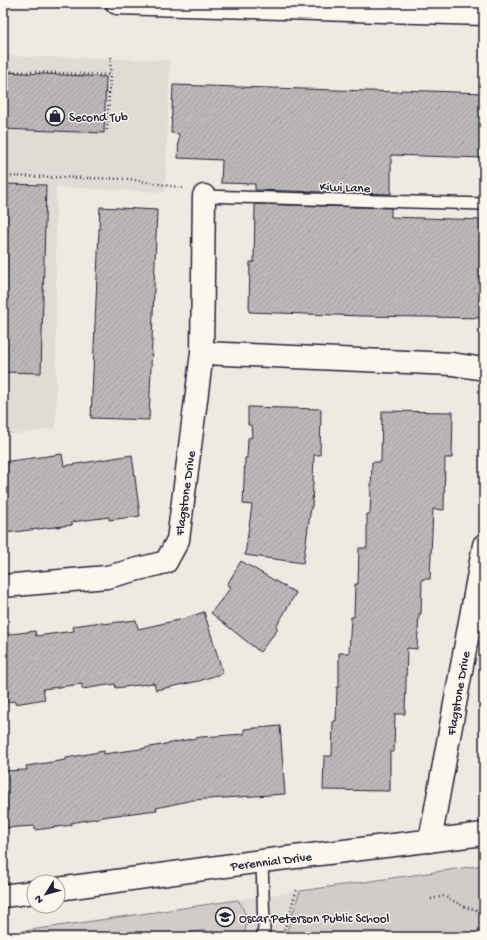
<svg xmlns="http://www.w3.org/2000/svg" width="487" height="940" viewBox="0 0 487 940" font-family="'Gochi Hand',sans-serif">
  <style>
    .built { fill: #dfdbd5 }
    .green { fill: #d0cdc9; stroke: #797882 }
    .building { fill: url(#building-hatch); stroke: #22223b }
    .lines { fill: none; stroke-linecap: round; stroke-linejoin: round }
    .service-casing { stroke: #22223b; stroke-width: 14 }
    .minor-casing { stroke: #22223b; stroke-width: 25 }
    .tertiary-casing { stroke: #22223b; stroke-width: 25 }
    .primary-casing { stroke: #22223b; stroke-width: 25 }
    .path { stroke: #22223b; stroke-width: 2.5; stroke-dasharray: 1 3; stroke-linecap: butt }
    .service { stroke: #fbf7ec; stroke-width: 11 }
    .minor { stroke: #fbf7ec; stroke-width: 22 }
    .tertiary { stroke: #fbf7ec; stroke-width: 22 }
    .primary { stroke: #fbf7ec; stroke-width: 22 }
    .labels { text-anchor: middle; stroke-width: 3; stroke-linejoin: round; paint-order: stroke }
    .poi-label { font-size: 13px; fill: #22223b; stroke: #fbf7ec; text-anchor: start }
    .street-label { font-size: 13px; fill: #22223b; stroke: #fbf7ec }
  </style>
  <defs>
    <pattern id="building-hatch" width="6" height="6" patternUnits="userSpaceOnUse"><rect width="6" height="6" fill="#bcb8b8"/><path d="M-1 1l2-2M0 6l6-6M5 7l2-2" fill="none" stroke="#a19e9f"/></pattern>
  </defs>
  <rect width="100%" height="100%" fill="#eeeae2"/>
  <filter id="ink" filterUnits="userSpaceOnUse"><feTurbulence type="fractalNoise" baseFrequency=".025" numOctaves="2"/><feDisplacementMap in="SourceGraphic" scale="8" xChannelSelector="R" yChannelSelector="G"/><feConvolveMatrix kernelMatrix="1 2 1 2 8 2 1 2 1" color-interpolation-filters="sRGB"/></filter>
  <g filter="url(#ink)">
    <!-- built -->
    <path class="built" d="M 3,56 L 170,60 L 165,192 L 56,187 L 56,428 L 3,436 Z
      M 340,885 L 324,937 L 3,937 L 3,934 Z"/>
    <!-- green -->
    <path class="green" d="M 484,865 L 484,937 L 285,937 L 300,891 Z
      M 238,900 C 246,912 249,923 243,937 L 206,937 L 207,930 L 160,937 L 3,937 L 3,934 Z"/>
    <!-- building -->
    <path class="building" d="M 3,72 L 106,77 L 104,133 L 3,129 Z
      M 173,85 L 401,92 L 401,90 L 484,93 L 484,158 L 391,155 L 391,194 L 255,190 L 255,184 L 221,183 L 222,160 L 178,158 L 179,134 L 171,133 Z
      M 3,184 L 46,185 L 41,373 L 3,372 Z
      M 255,204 L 391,208 L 391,217 L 484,220 L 482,265 L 484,265 L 484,318 L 362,316 L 249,312 L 250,262 L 254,262 Z
      M 100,207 L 157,210 L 149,420 L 91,418 Z
      M 248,407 L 321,409 L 320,455 L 314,455 L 312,507 L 311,507 L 303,563 L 245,555 L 252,505 L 243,504 L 245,458 L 247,458 L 248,438 L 252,437 L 251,425 L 248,425 Z
      M 382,411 L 453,412 L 452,458 L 445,458 L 444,510 L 433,509 L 430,579 L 422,579 L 421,614 L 419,614 L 417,649 L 407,648 L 405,714 L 395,714 L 394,752 L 390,752 L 390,791 L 323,790 L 324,756 L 332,756 L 333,721 L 336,721 L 337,687 L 339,687 L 339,653 L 349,653 L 351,617 L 354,617 L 355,584 L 358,584 L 359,548 L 367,548 L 367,514 L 370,514 L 372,462 L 381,462 Z
      M 62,454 L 64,466 L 132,455 L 140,516 L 109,520 L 109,517 L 72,522 L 72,525 L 5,533 L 3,518 L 3,462 Z
      M 241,561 L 296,593 L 276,627 L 278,629 L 260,652 L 211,613 L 231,587 L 227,585 Z
      M 204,612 L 223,673 L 199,681 L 156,690 L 154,683 L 116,688 L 115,684 L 82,689 L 82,684 L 43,689 L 45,699 L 15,704 L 15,701 L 3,703 L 3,635 L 35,631 L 36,636 L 74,631 L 73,626 L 102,622 L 102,624 L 136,620 L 138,629 L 183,619 Z
      M 280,726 L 285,794 L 193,800 L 156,808 L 157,810 L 109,816 L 71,823 L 72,825 L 35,830 L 35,826 L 3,828 L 3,771 L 27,770 L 26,766 L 66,760 L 66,758 L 104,751 L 104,754 L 140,749 L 201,737 L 244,734 L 244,729 Z"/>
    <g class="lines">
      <defs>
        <path id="service" d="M 204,196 L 484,204
          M 262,937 L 264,929 L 262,861"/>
        <path id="minor" d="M 202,353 L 452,364 L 484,369
          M 3,586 L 107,577 L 166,562 L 178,540 L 202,353 L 204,196
          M 430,841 L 484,545"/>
        <path id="tertiary" d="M 58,889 L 262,861 L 484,834
          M 3,896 L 34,892"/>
        <path id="primary" d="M 117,3 L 484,14"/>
      </defs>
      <!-- service casing -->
      <use href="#service" class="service-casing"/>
      <!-- minor casing -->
      <use href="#minor" class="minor-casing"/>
      <!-- tertiary casing -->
      <use href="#tertiary" class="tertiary-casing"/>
      <!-- primary casing -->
      <use href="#primary" class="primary-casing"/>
      <!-- path -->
      <path class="path" d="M 3,71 L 109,75
        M 107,130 L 111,56
        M 3,176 L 129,179 L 183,188
        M 431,899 L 444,896 L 465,907 L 484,912
        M 282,937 L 297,889"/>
      <!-- service -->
      <use href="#service" class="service"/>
      <!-- minor -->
      <use href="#minor" class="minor"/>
      <!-- tertiary -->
      <use href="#tertiary" class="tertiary"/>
      <!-- primary -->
      <use href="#primary" class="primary"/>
    </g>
  </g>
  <!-- icons -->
  <defs>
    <symbol id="shop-ring" viewBox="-11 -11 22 22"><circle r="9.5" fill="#fbf7ec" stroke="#22223b" stroke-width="1.5"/><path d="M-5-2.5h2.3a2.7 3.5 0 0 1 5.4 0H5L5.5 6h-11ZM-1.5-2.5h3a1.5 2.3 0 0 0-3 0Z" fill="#22223b"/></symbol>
    <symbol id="school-ring" viewBox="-11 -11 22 22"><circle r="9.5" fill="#fbf7ec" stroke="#22223b" stroke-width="1.5"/><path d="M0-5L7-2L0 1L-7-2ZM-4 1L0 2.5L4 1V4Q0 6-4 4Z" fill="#22223b"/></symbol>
  </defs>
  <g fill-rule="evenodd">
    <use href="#shop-ring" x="44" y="105" width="22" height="22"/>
    <use href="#school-ring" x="214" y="906" width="22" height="22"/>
  </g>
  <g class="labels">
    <!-- poi labels -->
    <g class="poi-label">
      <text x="69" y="121">Second Tub</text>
      <text x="239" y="922">Oscar Peterson Public School</text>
    </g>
    <!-- street labels -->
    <g class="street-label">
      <text transform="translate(345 186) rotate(2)" y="5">Kiwi Lane</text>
      <text transform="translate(184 493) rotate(-82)" y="5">Flagstone Drive</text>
      <text transform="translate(457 693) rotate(-80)" y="5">Flagstone Drive</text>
      <text transform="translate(271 860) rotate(-7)" y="5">Perennial Drive</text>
    </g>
  </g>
  <!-- margin -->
  <rect width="487" height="940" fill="none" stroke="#fbf7ec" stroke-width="16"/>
  <rect x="8" y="8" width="471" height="924" fill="none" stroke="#22223b" stroke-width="1.5" filter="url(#ink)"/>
  <!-- north arrow -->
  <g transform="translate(46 894) rotate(233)"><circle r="19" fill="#fbf7ec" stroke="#a4a2a5"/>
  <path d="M0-3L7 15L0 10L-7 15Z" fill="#22223b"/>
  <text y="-6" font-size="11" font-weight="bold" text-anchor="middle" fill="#22223b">N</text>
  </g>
</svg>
